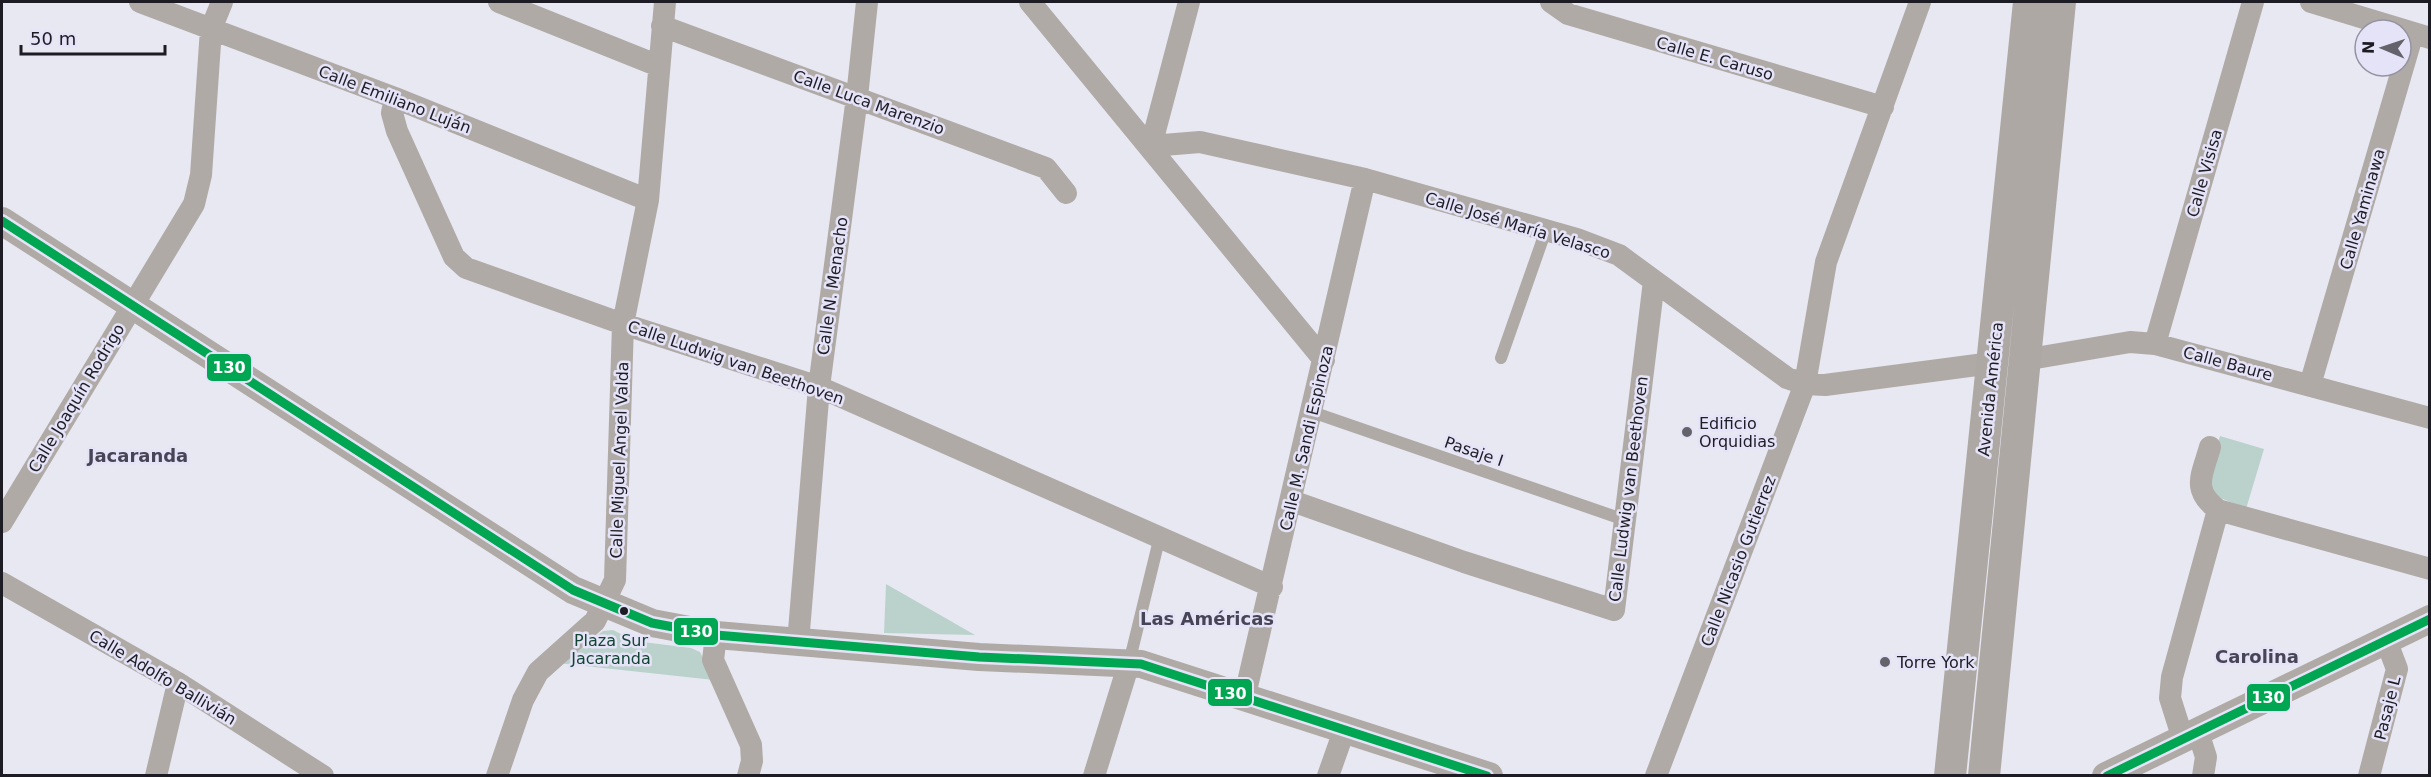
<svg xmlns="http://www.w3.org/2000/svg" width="2431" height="777" viewBox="0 0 2431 777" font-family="'DejaVu Sans',sans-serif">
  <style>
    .green { fill: #bbd2cc }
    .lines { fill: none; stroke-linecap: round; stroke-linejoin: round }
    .service { stroke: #b0aaa6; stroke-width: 12 }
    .minor { stroke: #b0aaa6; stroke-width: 22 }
    .tertiary { stroke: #b0aaa6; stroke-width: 28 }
    .secondary { stroke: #ada8a4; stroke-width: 32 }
    .bus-1-casing { stroke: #e5e3f7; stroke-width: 14 }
    .bus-1 { stroke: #00a651; stroke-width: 9 }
    .poi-dot { fill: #64636b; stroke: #e5e3f7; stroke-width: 2 }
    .bus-dot { fill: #1d1b23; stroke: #e5e3f7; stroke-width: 2 }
    .labels { text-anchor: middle; stroke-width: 5; stroke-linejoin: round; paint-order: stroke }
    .street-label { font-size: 16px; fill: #1d1b23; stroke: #e5e3f7 }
    .poi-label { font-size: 16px; fill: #1d1b23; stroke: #e5e3f7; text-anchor: start }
    .park-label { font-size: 16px; fill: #114532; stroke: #e5e3f7 }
    .neighbourhood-label { font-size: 18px; font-weight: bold; fill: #474455; stroke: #e5e3f7 }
    .line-badge { stroke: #e5e3f7; stroke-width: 2 }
    .badge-label { font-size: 16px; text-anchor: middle; font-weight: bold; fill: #fff }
  </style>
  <rect width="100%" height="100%" fill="#e8e8f2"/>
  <!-- green -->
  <path class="green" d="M 2220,436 L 2264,449 L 2246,509 L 2216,496 L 2206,481 Z
    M 886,584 L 975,635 L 884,633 Z
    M 613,630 L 635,641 L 691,648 L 700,652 L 714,680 L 557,663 L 603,631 Z"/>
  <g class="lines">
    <!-- service -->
    <path class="service" d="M 1501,358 L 1546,230
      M 1312,412 L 1625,520
      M 1129,663 L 1160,536"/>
    <!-- minor -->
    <path class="minor" d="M 140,2 L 395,98 L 648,200
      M 499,2 L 659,66
      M 1030,2 L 1324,360
      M 1551,2 L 1568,14 L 1883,107
      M 2311,2 L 2430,38
      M 662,26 L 1046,168 L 1066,193
      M 395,98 L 392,113 L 397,131 L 454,257 L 466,268 L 623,324 L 819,387 L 1272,587
      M 1151,146 L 1200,142 L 1365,179 L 1577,239 L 1619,255 L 1787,378 L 1805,384 L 1825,385 L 1992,363
      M 1151,146 L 1189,2
      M 2155,344 L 2253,2
      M 2024,360 L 2130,342 L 2155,344 L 2430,418
      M 2310,385 L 2413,33
      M 2210,447 C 2202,476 2191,489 2218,510
      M 1292,501 L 1464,562 L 1614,610 L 1654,281
      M 2,522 L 194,204 L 201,175 L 211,29 L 222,2
      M 2,583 L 178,683 L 323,776
      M 716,635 L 713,660 L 751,745 L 752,761 L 748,776
      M 798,643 L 819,387 L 857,97 L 867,2
      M 1245,695 L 1365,179
      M 2198,732 L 2206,757 L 2203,776
      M 2183,739 L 2170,698 L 2172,677 L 2218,510 L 2430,569
      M 156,776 L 178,683
      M 497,776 L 523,700 L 538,672 L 595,621 L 615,580 L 623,324 L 648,200 L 665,2
      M 1094,776 L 1129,663
      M 1328,776 L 1345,728
      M 1656,776 L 1805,384 L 1826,262 L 1920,2
      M 2369,776 L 2397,669 L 2386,640"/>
    <!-- tertiary -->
    <path class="tertiary" d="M 2,221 L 573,590 L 652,623 L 716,635 L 979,657 L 1141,664 L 1489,776
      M 2106,776 L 2430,619"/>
    <!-- secondary -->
    <path class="secondary" d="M 1950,776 L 2029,2
      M 1984,776 L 2060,2"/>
    <defs>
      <path id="bus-1" d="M 2,221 L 573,590 L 652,623 L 716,635 L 979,657 L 1141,664 L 1487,776
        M 2107,776 L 2430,619"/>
    </defs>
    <!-- bus-1 casing -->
    <use href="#bus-1" class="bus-1-casing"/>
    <!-- bus-1 -->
    <use href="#bus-1" class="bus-1"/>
  </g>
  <!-- markers -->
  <g class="poi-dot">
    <circle cx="1687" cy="432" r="6"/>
    <circle cx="1885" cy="662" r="6"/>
  </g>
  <circle class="bus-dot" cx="624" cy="611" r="5"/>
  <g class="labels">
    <!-- street labels -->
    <g class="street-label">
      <text transform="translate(1715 58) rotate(16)" y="6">Calle E. Caruso</text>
      <text transform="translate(395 99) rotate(21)" y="6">Calle Emiliano Luján</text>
      <text transform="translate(869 102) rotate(20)" y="6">Calle Luca Marenzio</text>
      <text transform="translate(2204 173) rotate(-74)" y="6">Calle Visisa</text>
      <text transform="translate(2362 209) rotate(-74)" y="6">Calle Yaminawa</text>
      <text transform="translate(1518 225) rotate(17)" y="6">Calle José María Velasco</text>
      <text transform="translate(832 286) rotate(-82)" y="6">Calle N. Menacho</text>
      <text transform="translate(736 362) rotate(19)" y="6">Calle Ludwig van Beethoven</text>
      <text transform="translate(2228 363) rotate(15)" y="6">Calle Baure</text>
      <text transform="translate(1990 389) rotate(-84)" y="6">Avenida América</text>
      <text transform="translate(76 398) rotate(-59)" y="6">Calle Joaquín Rodrigo</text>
      <text transform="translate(1306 438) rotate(-77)" y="6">Calle M. Sandi Espinoza</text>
      <text transform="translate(1474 451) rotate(19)" y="6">Pasaje I</text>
      <text transform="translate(619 460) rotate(-88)" y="6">Calle Miguel Angel Valda</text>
      <text transform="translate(1628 489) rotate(-83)" y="6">Calle Ludwig van Beethoven</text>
      <text transform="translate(1738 561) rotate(-69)" y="6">Calle Nicasio Gutierrez</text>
      <text transform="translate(163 677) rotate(31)" y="6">Calle Adolfo Ballivián</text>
      <text transform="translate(2387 708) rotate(-76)" y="6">Pasaje L</text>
    </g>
    <!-- poi labels -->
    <g class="poi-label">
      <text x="1699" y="429">Edificio<tspan x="1699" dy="18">Orquidias</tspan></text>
      <text x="1897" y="668">Torre York</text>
    </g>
    <!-- park labels -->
    <g class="park-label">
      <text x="611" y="646">Plaza Sur<tspan x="611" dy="18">Jacaranda</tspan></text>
    </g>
    <!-- neighbourhood labels -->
    <g class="neighbourhood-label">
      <text x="138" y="462">Jacaranda</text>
      <text x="1207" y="625">Las Américas</text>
      <text x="2257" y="663">Carolina</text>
    </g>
  </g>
  <g class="line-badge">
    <rect x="206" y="353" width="46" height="29" rx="6" fill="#00a651"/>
    <rect x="673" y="617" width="46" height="29" rx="6" fill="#00a651"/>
    <rect x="1207" y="678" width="46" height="29" rx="6" fill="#00a651"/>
    <rect x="2246" y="683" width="45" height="29" rx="6" fill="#00a651"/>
  </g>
  <g class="badge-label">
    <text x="229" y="373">130</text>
    <text x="696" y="637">130</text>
    <text x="1230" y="699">130</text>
    <text x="2268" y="703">130</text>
  </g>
  <!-- border -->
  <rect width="2431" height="777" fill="none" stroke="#1d1b23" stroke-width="6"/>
  <!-- north arrow -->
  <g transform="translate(2383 48) rotate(272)"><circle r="28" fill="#e5e3f7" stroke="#9593a2" stroke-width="1.5"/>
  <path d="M0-4.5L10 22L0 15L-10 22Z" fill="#64636b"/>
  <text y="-9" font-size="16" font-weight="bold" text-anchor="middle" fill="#1d1b23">N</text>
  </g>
  <!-- scale -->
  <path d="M21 45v9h144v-9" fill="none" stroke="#1d1b23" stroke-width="3"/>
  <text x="30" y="45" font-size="18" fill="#1d1b23" stroke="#e5e3f7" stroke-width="4.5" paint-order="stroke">50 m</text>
</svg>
